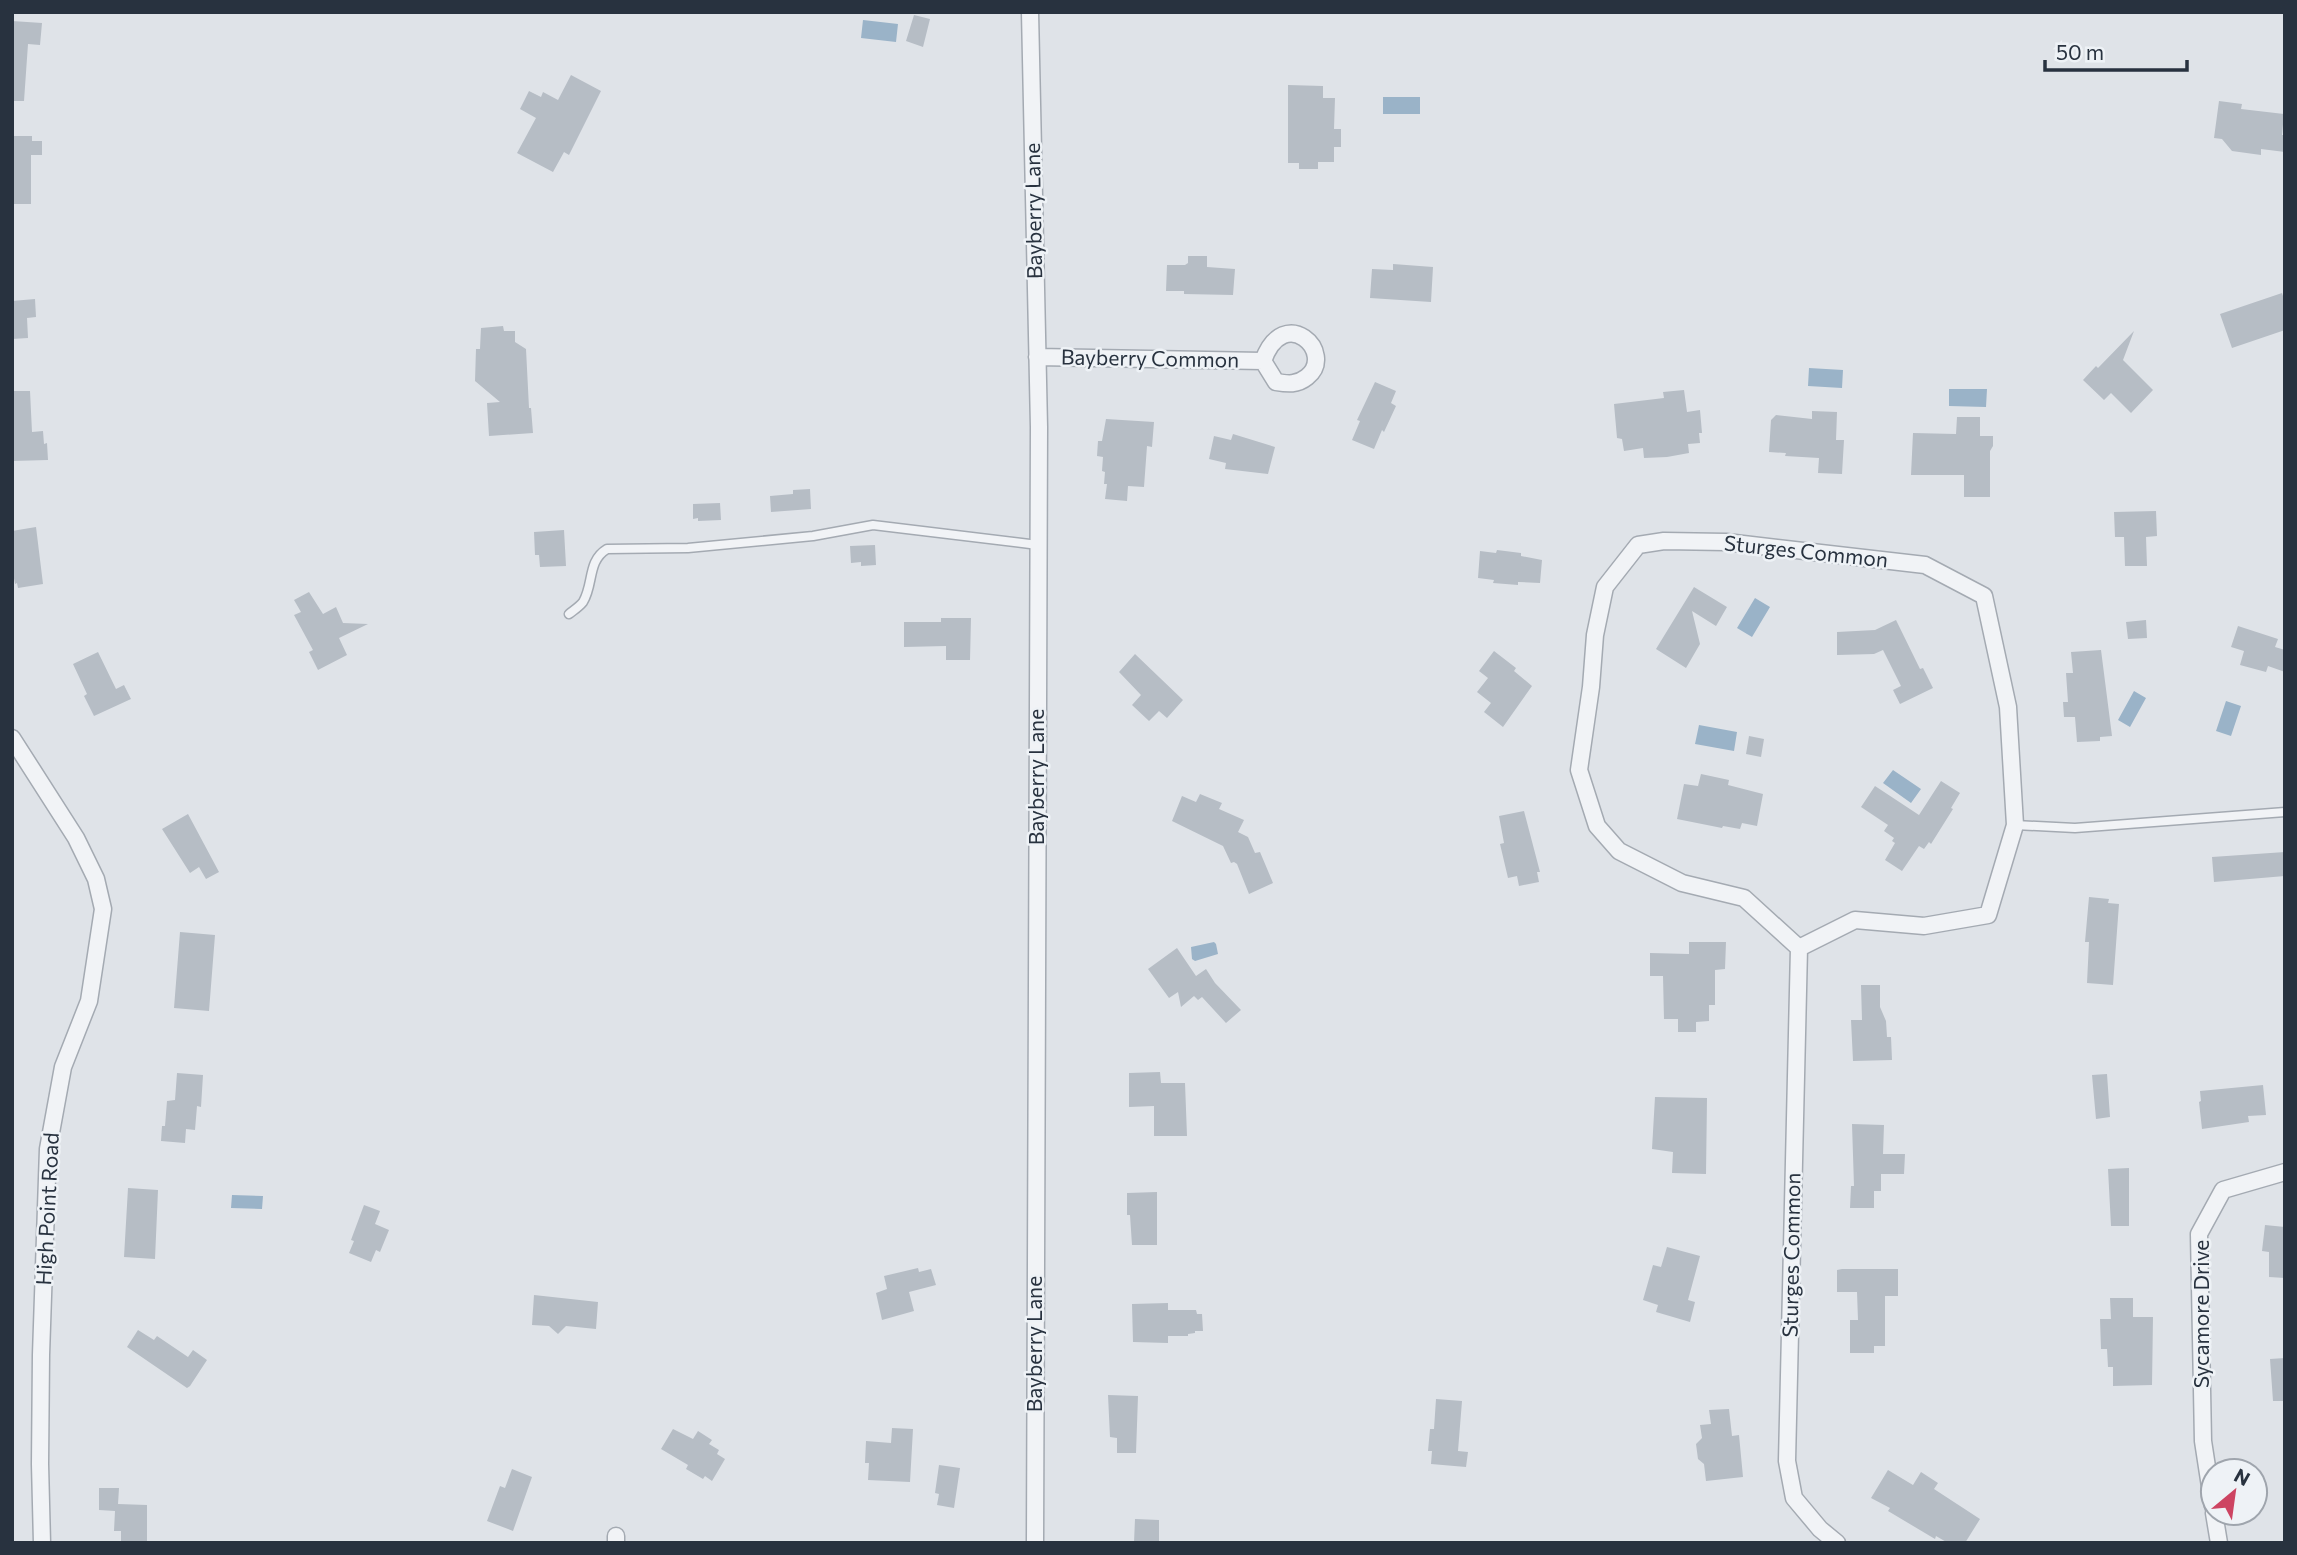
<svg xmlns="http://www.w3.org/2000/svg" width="2297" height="1555" viewBox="0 0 2297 1555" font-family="Commissioner,sans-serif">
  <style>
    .water { fill: #9ab3c8 }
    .building { fill: #b6bdc5 }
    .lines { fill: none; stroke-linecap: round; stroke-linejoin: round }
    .service-casing { stroke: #a4aab2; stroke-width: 11 }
    .minor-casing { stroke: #a4aab2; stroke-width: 19 }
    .service { stroke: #f1f3f6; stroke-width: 8 }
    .minor { stroke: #f1f3f6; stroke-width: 16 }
    .labels { text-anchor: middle; stroke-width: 5; stroke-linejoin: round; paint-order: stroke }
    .street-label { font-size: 21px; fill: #28323f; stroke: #eef2f6 }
  </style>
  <rect width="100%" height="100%" fill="#dfe3e8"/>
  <!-- water -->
  <path class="water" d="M 863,20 L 898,24 L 896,42 L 861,38 Z
    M 1383,97 L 1420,97 L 1420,114 L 1383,114 Z
    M 1809,368 L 1843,370 L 1842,388 L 1808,386 Z
    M 1949,389 L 1987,389 L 1986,407 L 1949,406 Z
    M 1755,598 L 1770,607 L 1752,637 L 1737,628 Z
    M 2134,691 L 2146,698 L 2130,727 L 2118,720 Z
    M 2226,701 L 2241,706 L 2231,736 L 2216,731 Z
    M 1699,725 L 1737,732 L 1734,751 L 1695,744 Z
    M 1893,770 L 1921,789 L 1911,803 L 1883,783 Z
    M 1214,942 L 1216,944 L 1218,954 L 1195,961 L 1192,959 L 1191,947 Z
    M 232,1195 L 263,1196 L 262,1209 L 231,1208 Z"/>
  <!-- building -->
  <path class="building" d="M 914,15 L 930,19 L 923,47 L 906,41 Z
    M 12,21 L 42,23 L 40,45 L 28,44 L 24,101 L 12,101 Z
    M 571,75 L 601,91 L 569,155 L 564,152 L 553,172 L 517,153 L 536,118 L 520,109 L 529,91 L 541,97 L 543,92 L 558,100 Z
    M 1288,85 L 1323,86 L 1323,98 L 1335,98 L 1334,129 L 1341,129 L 1341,147 L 1334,147 L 1334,162 L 1318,162 L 1318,169 L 1299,169 L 1299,163 L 1288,163 Z
    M 2219,101 L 2242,104 L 2241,109 L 2284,114 L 2282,135 L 2285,135 L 2285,152 L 2261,149 L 2261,155 L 2232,151 L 2222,139 L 2214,138 Z
    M 12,136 L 32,136 L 32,141 L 42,141 L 42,155 L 31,155 L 31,204 L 12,204 Z
    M 1188,256 L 1207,256 L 1207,267 L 1235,269 L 1233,295 L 1184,294 L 1184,291 L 1166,291 L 1167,265 L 1185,265 L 1188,263 Z
    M 1393,264 L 1433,267 L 1431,302 L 1370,298 L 1372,269 L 1393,270 Z
    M 2282,293 L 2285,302 L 2285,330 L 2232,348 L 2220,314 Z
    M 35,299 L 36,317 L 27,318 L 28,338 L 12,339 L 12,301 Z
    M 503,326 L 504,331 L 515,331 L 515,342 L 526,349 L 529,408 L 531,408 L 533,433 L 489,436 L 487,403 L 500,402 L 475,381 L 476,349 L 480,349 L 481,328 Z
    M 2134,331 L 2123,360 L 2153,390 L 2131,413 L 2111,393 L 2104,400 L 2083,380 L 2096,366 L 2098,368 Z
    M 1375,382 L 1396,391 L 1391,403 L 1396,406 L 1384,432 L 1382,430 L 1374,449 L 1352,440 L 1360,421 L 1357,420 Z
    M 1684,390 L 1687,412 L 1700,410 L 1702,433 L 1699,433 L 1700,443 L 1688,444 L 1689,453 L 1667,457 L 1644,458 L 1643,448 L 1624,451 L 1622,439 L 1617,438 L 1614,404 L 1664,398 L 1663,392 Z
    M 12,391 L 30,391 L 32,432 L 43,431 L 44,444 L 47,443 L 48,460 L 12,461 Z
    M 1812,411 L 1837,412 L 1836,440 L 1844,440 L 1842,474 L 1818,473 L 1819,458 L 1785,456 L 1786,453 L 1769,452 L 1771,420 L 1776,415 L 1812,419 Z
    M 1957,417 L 1980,417 L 1980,436 L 1993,436 L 1993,446 L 1990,451 L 1990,497 L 1964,497 L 1964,475 L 1911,475 L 1913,433 L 1956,434 Z
    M 1106,419 L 1154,422 L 1152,447 L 1147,446 L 1144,487 L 1128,486 L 1127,501 L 1105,499 L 1107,484 L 1104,484 L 1105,472 L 1102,471 L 1103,457 L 1097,456 L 1098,441 L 1102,441 Z
    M 1233,434 L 1275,447 L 1268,474 L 1225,469 L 1226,463 L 1209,459 L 1214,436 L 1231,440 Z
    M 810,489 L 811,509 L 771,512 L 770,496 L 793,494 L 793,490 Z
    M 720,503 L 721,520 L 698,521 L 698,518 L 693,519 L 693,504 Z
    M 2156,511 L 2157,536 L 2146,537 L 2147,566 L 2125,566 L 2124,537 L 2115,537 L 2114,512 Z
    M 36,527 L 43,584 L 18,588 L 17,583 L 15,584 L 12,567 L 12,531 Z
    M 564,530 L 566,566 L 540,567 L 539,555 L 535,555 L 534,532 Z
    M 875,545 L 876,565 L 861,566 L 861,562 L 851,563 L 850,546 Z
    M 1497,550 L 1521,553 L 1521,556 L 1542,560 L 1540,583 L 1518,582 L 1518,585 L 1493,583 L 1494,580 L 1478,578 L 1480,551 L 1496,553 Z
    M 1694,587 L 1727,607 L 1716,626 L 1692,611 L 1700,644 L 1686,668 L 1656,649 Z
    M 309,592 L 323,614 L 336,607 L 343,623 L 368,624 L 339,638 L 347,655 L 318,670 L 309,652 L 313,650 L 294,615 L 301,612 L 294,600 Z
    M 941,618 L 971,618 L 970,660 L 946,660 L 946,646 L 904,647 L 904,622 L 941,622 Z
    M 1896,620 L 1920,669 L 1923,668 L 1933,688 L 1900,704 L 1893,690 L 1901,686 L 1883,650 L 1874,654 L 1837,655 L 1837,632 L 1875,630 Z
    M 2146,620 L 2147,638 L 2128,639 L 2126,622 Z
    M 2238,626 L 2278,639 L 2275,647 L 2285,650 L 2285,672 L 2268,666 L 2266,672 L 2240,665 L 2244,651 L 2231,647 Z
    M 2101,650 L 2112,736 L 2100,737 L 2100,741 L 2077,742 L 2075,717 L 2064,717 L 2063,702 L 2068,702 L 2066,673 L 2073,673 L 2071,652 Z
    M 1494,651 L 1516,668 L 1514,671 L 1532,686 L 1503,727 L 1484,712 L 1491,703 L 1477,692 L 1488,678 L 1479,671 Z
    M 98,652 L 116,689 L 124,685 L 131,699 L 94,716 L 84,696 L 87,694 L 73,664 Z
    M 1135,654 L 1183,700 L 1167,718 L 1159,711 L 1149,721 L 1132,705 L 1141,695 L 1119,672 Z
    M 1749,736 L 1764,739 L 1761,757 L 1746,754 Z
    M 1701,774 L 1729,780 L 1728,785 L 1763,794 L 1757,826 L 1742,823 L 1740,829 L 1723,826 L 1722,828 L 1677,819 L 1684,784 L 1698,786 Z
    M 1941,781 L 1960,793 L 1951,808 L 1953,809 L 1931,844 L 1929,842 L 1924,849 L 1919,846 L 1902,871 L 1885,860 L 1895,843 L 1892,841 L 1894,838 L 1884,831 L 1888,825 L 1861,807 L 1875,786 L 1919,815 Z
    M 1200,794 L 1222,803 L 1219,809 L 1244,820 L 1238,832 L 1248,837 L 1255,853 L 1260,852 L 1273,883 L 1249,894 L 1237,864 L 1234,862 L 1231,863 L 1223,846 L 1172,821 L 1182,796 L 1196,802 Z
    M 1524,811 L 1540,872 L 1537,872 L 1539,882 L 1519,886 L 1517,876 L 1508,878 L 1500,844 L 1504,843 L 1499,816 Z
    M 188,814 L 219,872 L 206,879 L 199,867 L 190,873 L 162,829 Z
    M 2285,852 L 2285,876 L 2214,882 L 2212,857 Z
    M 2089,897 L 2109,899 L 2108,903 L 2119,904 L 2113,985 L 2087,983 L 2089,942 L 2085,942 Z
    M 180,932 L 215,935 L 209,1011 L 174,1008 Z
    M 1689,942 L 1726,942 L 1725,969 L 1715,970 L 1715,1005 L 1709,1005 L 1709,1021 L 1696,1022 L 1696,1032 L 1678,1032 L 1678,1019 L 1664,1019 L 1663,976 L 1650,976 L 1650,953 L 1689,954 Z
    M 1177,948 L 1196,976 L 1206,969 L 1215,983 L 1241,1010 L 1226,1023 L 1202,997 L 1198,1000 L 1194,996 L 1181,1007 L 1178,992 L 1169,998 L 1148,969 Z
    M 1861,985 L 1880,985 L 1880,1007 L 1886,1021 L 1887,1037 L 1891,1037 L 1892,1060 L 1853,1061 L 1851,1020 L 1862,1020 Z
    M 1160,1072 L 1161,1083 L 1185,1083 L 1187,1136 L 1154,1136 L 1154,1106 L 1129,1107 L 1129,1073 Z
    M 177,1073 L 203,1075 L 201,1107 L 197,1106 L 195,1130 L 186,1129 L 185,1143 L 161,1141 L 162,1126 L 165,1126 L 167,1101 L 175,1100 Z
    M 2107,1074 L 2110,1117 L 2096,1119 L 2092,1075 Z
    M 2263,1085 L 2266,1115 L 2248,1116 L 2249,1122 L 2202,1129 L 2199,1102 L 2201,1101 L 2200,1091 Z
    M 1655,1097 L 1707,1098 L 1706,1174 L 1672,1173 L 1673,1152 L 1652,1149 Z
    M 1852,1124 L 1884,1125 L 1883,1154 L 1905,1154 L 1904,1174 L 1881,1174 L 1881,1191 L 1874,1191 L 1874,1208 L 1850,1208 L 1851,1186 L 1854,1186 Z
    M 2129,1168 L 2129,1226 L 2111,1226 L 2108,1169 Z
    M 128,1188 L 158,1190 L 155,1259 L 124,1257 Z
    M 1157,1192 L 1157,1245 L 1132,1245 L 1130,1215 L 1127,1215 L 1127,1193 Z
    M 364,1205 L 380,1211 L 375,1224 L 389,1230 L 380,1252 L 376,1250 L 371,1262 L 349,1253 L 354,1241 L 351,1240 Z
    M 2265,1225 L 2285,1227 L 2285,1278 L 2269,1277 L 2269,1252 L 2262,1251 Z
    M 1667,1247 L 1700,1256 L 1688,1300 L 1695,1302 L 1690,1322 L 1656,1312 L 1658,1305 L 1643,1300 L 1653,1265 L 1661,1267 Z
    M 918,1268 L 919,1272 L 931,1269 L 936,1285 L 909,1292 L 914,1311 L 882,1320 L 876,1293 L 887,1289 L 884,1276 Z
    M 1842,1269 L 1898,1269 L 1898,1296 L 1885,1296 L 1885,1346 L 1874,1346 L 1874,1353 L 1850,1353 L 1850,1320 L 1858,1320 L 1857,1292 L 1837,1292 L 1837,1270 Z
    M 534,1295 L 598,1302 L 596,1329 L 566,1326 L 558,1334 L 549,1326 L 532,1325 Z
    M 2110,1298 L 2133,1298 L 2133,1317 L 2153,1317 L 2152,1385 L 2113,1386 L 2113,1367 L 2108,1367 L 2107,1349 L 2101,1349 L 2100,1319 L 2111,1319 Z
    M 1168,1303 L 1168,1310 L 1196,1310 L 1197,1314 L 1202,1314 L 1203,1331 L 1195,1331 L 1195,1333 L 1188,1334 L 1188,1336 L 1168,1336 L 1168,1343 L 1133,1342 L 1132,1304 Z
    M 138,1330 L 154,1340 L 157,1336 L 188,1357 L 193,1350 L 207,1360 L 190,1386 L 187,1388 L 127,1347 Z
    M 2285,1358 L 2285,1401 L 2273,1401 L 2270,1359 Z
    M 1108,1395 L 1138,1396 L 1136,1453 L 1117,1453 L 1117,1438 L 1110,1437 Z
    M 1436,1399 L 1462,1401 L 1458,1451 L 1468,1452 L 1466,1467 L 1431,1464 L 1432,1451 L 1428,1451 L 1430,1429 L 1434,1429 Z
    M 1729,1409 L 1732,1436 L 1739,1435 L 1743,1477 L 1706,1481 L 1704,1464 L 1698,1459 L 1696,1444 L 1702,1438 L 1700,1425 L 1711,1424 L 1709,1410 Z
    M 892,1428 L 913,1429 L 910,1482 L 868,1480 L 869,1463 L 865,1463 L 866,1441 L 891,1443 Z
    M 673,1429 L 693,1439 L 698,1431 L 712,1440 L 709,1444 L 719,1450 L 717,1454 L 725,1459 L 712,1481 L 705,1476 L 703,1479 L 686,1469 L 688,1465 L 661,1449 Z
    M 939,1465 L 960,1468 L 954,1508 L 937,1505 L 939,1494 L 935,1493 Z
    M 512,1469 L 532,1477 L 513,1531 L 487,1521 L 500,1486 L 505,1488 Z
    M 1888,1470 L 1913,1485 L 1921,1472 L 1938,1483 L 1934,1489 L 1980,1519 L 1965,1543 L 1948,1543 L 1936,1536 L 1935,1539 L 1888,1511 L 1890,1508 L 1871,1498 Z
    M 99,1488 L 119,1488 L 118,1504 L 147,1505 L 147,1543 L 121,1543 L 121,1531 L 114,1531 L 115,1511 L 99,1510 Z
    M 1135,1519 L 1159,1520 L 1159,1543 L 1134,1543 Z"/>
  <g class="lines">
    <defs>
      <path id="service" d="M 569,614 C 574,610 579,607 583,602 C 594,584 587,561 607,549 L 688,548 L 813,536 L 873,525 L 1038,545
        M 2015,825 L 2075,828 L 2285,812"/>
      <path id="minor" d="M 1030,12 L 1039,427 L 1035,1543
        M 1037,357 L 1263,361 C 1284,302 1337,353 1307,377 C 1297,385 1288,384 1276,382 L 1263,361
        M 12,738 L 76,838 L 96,879 L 103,909 L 89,1001 L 63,1067 L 48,1149 L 41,1355 L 40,1464 L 42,1543
        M 1799,948 L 1855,920 L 1924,926 L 1988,915 L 2015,825 L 2008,707 L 1984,596 L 1925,565 L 1726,542 L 1664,541 L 1638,545 L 1605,587 L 1595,635 L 1591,687 L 1579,770 L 1597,826 L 1619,851 L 1682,883 L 1744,898 L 1799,948 L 1787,1461 L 1794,1498 L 1820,1529 L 1837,1543
        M 2213,1506 L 2203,1441 L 2199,1234 L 2223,1190 L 2285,1172
        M 2214,1513 L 2219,1543
        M 616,1536 L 616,1543"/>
    </defs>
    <!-- service casing -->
    <use href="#service" class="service-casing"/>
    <!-- minor casing -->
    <use href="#minor" class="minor-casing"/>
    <!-- service -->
    <use href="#service" class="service"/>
    <!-- minor -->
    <use href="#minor" class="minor"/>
  </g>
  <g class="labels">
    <!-- street labels -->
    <g class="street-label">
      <text transform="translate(1034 211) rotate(-91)" y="7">Bayberry Lane</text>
      <text transform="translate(1150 359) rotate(1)" y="7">Bayberry Common</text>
      <text transform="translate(1806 552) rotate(6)" y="7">Sturges Common</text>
      <text transform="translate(1037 777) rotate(-90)" y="7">Bayberry Lane</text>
      <text transform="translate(48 1209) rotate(-87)" y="7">High Point Road</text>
      <text transform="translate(1792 1255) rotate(-89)" y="7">Sturges Common</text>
      <text transform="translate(2202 1314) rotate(-90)" y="7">Sycamore Drive</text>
      <text transform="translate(1035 1344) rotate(-90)" y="7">Bayberry Lane</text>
    </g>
  </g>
  <!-- border -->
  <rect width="2297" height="1555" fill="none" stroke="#28323f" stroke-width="28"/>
  <!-- north arrow -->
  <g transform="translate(2234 1492) rotate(29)"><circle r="33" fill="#eef2f6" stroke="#9fa5ad" stroke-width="2"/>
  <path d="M0-5L12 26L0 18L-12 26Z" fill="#cd4462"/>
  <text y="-10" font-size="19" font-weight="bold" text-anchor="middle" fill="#28323f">N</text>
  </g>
  <!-- scale -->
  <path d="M2045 60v10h142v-10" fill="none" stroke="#28323f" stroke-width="3.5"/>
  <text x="2056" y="60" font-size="21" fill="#28323f" stroke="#eef2f6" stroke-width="5" paint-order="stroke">50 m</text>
</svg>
